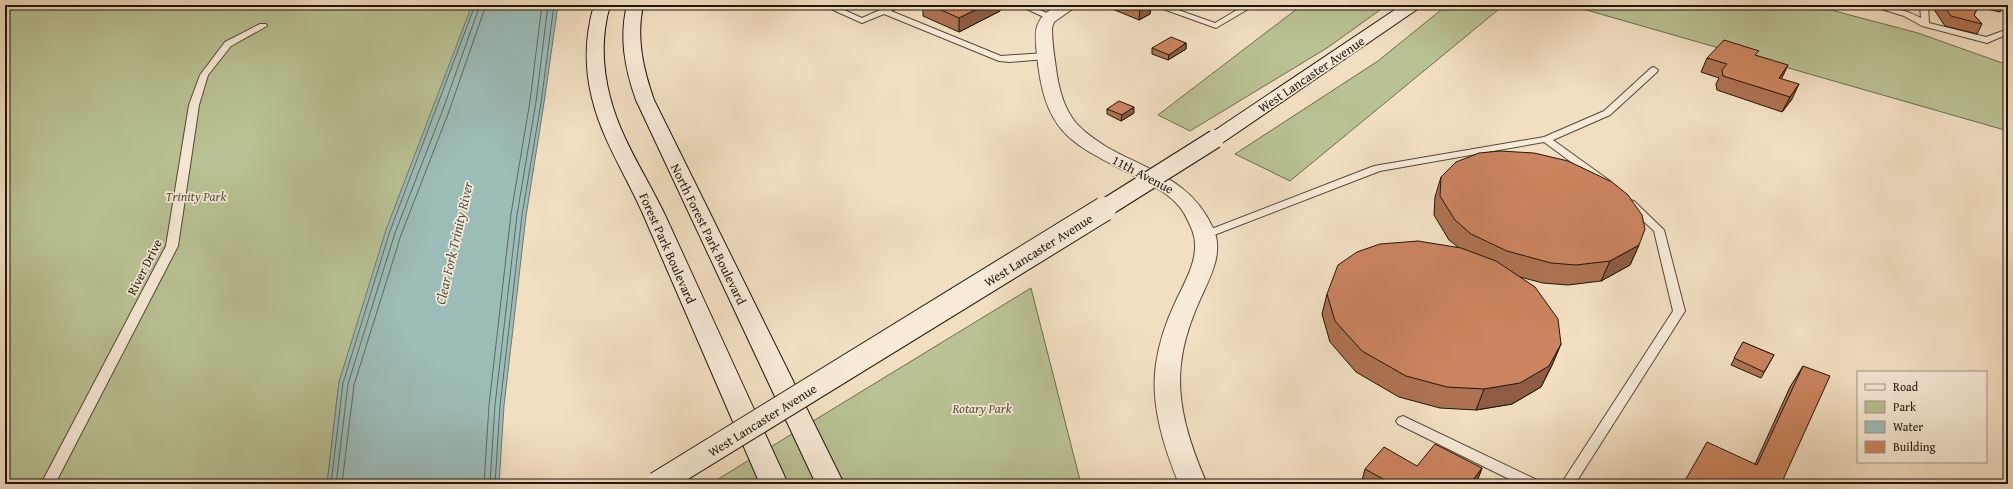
<svg xmlns="http://www.w3.org/2000/svg" width="2013" height="489" viewBox="0 0 2013 489" font-family="'Gentium Book Plus',serif">
  <style>
    .green { fill: #b9c294; stroke: #6c6c4f }
    .water { fill: #9cbcb8; stroke: #6a7a72 }
    .lines { fill: none; stroke-linecap: round; stroke-linejoin: round }
    .shore { stroke: #5e6961; stroke-width: 1 }
    .lane-casing { stroke: #544838; stroke-width: 2 }
    .street-casing { stroke: #544838; stroke-width: 2 }
    .secondary-casing { stroke: #1f160a; stroke-width: 2 }
    .lane { fill: #f7ead7; fill-rule: evenodd }
    .street { fill: #f7ead7; fill-rule: evenodd }
    .secondary { fill: #f7ead7; fill-rule: evenodd }
    .secondary-bridge-far1-casing { stroke: #1f160a; stroke-width: 20; stroke-linecap: butt }
    .secondary-bridge-casing { stroke: #1f160a; stroke-width: 26; stroke-linecap: butt }
    .secondary-bridge-far1 { stroke: #f7ead7; stroke-width: 18 }
    .secondary-bridge { stroke: #f7ead7; stroke-width: 24 }
    .wall { fill: #ae7252; stroke: #1f160a }
    .shaded-wall { fill: #8d5c42; stroke: #1f160a }
    .building { fill: #ca845f; stroke: #1f160a }
    .labels { text-anchor: middle; stroke-width: 3.5; stroke-linejoin: round; paint-order: stroke }
    .street-label { font-size: 13px; fill: #1f160a; stroke: #f7ead7 }
    .park-label { font-size: 13px; font-style: italic; fill: #55523a; stroke: #f7ead7 }
    .water-label { font-size: 14px; font-style: italic; fill: #4b5047; stroke: #f7ead7 }
  </style>
  <rect width="100%" height="100%" fill="#f2dfc2"/>
  <filter id="stains"><feTurbulence type="fractalNoise" baseFrequency=".005" numOctaves="4"/><feColorMatrix values="0 0 0 0 .2 0 0 0 0 .09 0 0 0 0 .02 0 0 0 .5 -.17"/></filter>
  <radialGradient id="worn" r=".72"><stop offset=".6" stop-color="#630" stop-opacity="0"/><stop offset="1" stop-color="#630" stop-opacity=".3"/></radialGradient>
  <!-- green -->
  <path class="green" d="M 5,5 L 473,5 L 339,382 L 327,484 L 5,484 Z
    M 1302,5 L 1387,5 L 1327,48 L 1190,131 L 1158,115 Z
    M 1447,5 L 1504,5 L 1290,181 L 1235,154 L 1378,61 Z
    M 1569,5 L 1812,5 L 1918,33 L 2008,65 L 2008,131 Z
    M 1031,288 L 1081,484 L 710,484 Z"/>
  <!-- water -->
  <path class="water" d="M 472,5 L 558,5 L 544,103 L 526,216 L 504,406 L 499,484 L 327,484 L 339,382 L 386,230 Z"/>
  <g class="lines">
    <!-- shore -->
    <path class="shore" d="M 331,484 L 343,383 L 390,231 L 475,5
      M 336,484 L 348,384 L 395,233 L 442,112 L 480,5
      M 342,484 L 354,385 L 401,235 L 448,114 L 486,5
      M 484,484 L 489,405 L 511,214 L 530,101 L 542,5
      M 490,484 L 495,405 L 517,215 L 536,102 L 548,5
      M 495,484 L 500,406 L 522,215 L 541,103 L 554,5"/>
    <defs>
      <path id="lane" d="M 822,5 L 833,5 L 862,18 L 891,5 L 902,5 L 891,11 L 1001,56 L 1045,53 L 1049,56 L 1045,59 L 1010,62 L 999,61 L 884,14 L 862,23 Z
        M 1018,5 L 1029,5 L 1053,16 L 1052,18 L 1046,18 Z
        M 1152,5 L 1164,5 L 1215,23 L 1245,5 L 1255,5 L 1216,28 Z
        M 1868,5 C 1886,5 1904,9 1921,18 L 1920,5 L 1928,5 L 1929,23 L 1986,37 L 2008,29 L 2008,34 L 1987,43 L 1922,26 L 1904,16 Z
        M 260,24 L 266,24 L 267,26 L 231,46 L 208,75 L 199,105 L 178,246 L 55,484 L 41,484 L 166,246 L 189,105 L 200,75 L 225,42 Z
        M 1654,67 L 1658,70 L 1657,72 L 1610,115 L 1553,140 L 1610,181 L 1611,183 L 1610,185 L 1602,185 L 1544,142 L 1380,171 L 1209,237 L 1201,237 L 1200,235 L 1201,233 L 1374,166 L 1544,137 L 1604,111 L 1651,68 Z
        M 1630,200 L 1634,201 L 1664,230 L 1685,311 L 1575,484 L 1561,484 L 1673,311 L 1654,231 L 1626,205 L 1625,203 Z
        M 1403,416 L 1537,480 L 1539,484 L 1519,484 L 1398,424 L 1396,421 L 1398,418 Z"/>
      <path id="street" d="M 1058,5 L 1078,5 L 1054,22 L 1052,28 C 1052,42 1054,55 1056,68 C 1058,84 1062,102 1071,116 C 1079,129 1093,138 1105,146 C 1148,171 1190,178 1213,228 C 1226,255 1206,284 1196,309 C 1189,326 1183,345 1181,364 C 1176,405 1191,447 1207,484 L 1179,484 C 1164,447 1150,405 1156,364 C 1159,343 1166,322 1175,303 C 1183,285 1196,265 1195,244 C 1195,233 1189,223 1184,213 C 1174,197 1158,188 1142,180 C 1075,144 1045,139 1037,55 C 1034,30 1034,18 1058,5 Z"/>
      <path id="secondary" d="M 594,5 L 610,5 C 601,36 602,66 610,97 C 621,140 646,175 665,215 C 706,304 747,394 788,484 L 760,484 C 721,394 682,304 643,214 C 626,175 602,140 592,98 C 584,66 585,36 594,5 Z
        M 627,5 L 643,5 C 636,38 643,69 654,100 L 844,484 L 816,484 L 636,100 C 625,69 619,38 627,5 Z
        M 1402,5 L 1421,5 L 1419,8 L 1222,143 L 1215,145 L 1208,143 L 1205,139 L 1208,135 Z"/>
    </defs>
    <!-- lane casing -->
    <use href="#lane" class="lane-casing"/>
    <!-- street casing -->
    <use href="#street" class="street-casing"/>
    <!-- secondary casing -->
    <use href="#secondary" class="secondary-casing"/>
    <!-- lane -->
    <use href="#lane" class="lane"/>
    <!-- street -->
    <use href="#street" class="street"/>
    <!-- secondary -->
    <use href="#secondary" class="secondary"/>
    <defs>
      <path id="secondary-bridge-far1" d="M 1102,210 L 1215,139"/>
      <path id="secondary-bridge" d="M 657,484 L 1104,209"/>
    </defs>
    <!-- secondary-bridge-far1 casing -->
    <use href="#secondary-bridge-far1" class="secondary-bridge-far1-casing"/>
    <!-- secondary-bridge casing -->
    <use href="#secondary-bridge" class="secondary-bridge-casing"/>
    <!-- secondary-bridge-far1 -->
    <use href="#secondary-bridge-far1" class="secondary-bridge-far1"/>
    <!-- secondary-bridge -->
    <use href="#secondary-bridge" class="secondary-bridge"/>
  </g>
  <!-- wall -->
  <path class="wall" d="M 923,5 L 1000,5 L 1000,11 L 959,32 L 923,16 Z
    M 1105,5 L 1151,5 L 1150,14 L 1139,20 L 1105,6 Z
    M 1934,5 L 2004,5 L 2000,12 L 1978,7 L 1974,15 L 1982,24 L 1977,34 L 1945,26 L 1933,8 Z
    M 1186,43 L 1186,49 L 1168,60 L 1152,54 L 1152,48 Z
    M 1757,56 L 1782,79 L 1792,99 L 1782,112 L 1717,90 L 1716,84 L 1719,78 L 1701,72 L 1707,58 Z
    M 1107,109 L 1134,113 L 1121,121 L 1107,114 Z
    M 1441,177 L 1639,245 L 1630,265 L 1601,281 L 1568,285 L 1543,283 L 1520,277 L 1561,344 L 1552,365 L 1541,387 L 1512,404 L 1476,410 L 1440,408 L 1399,397 L 1356,372 L 1330,342 L 1322,314 L 1327,294 L 1458,247 L 1449,240 L 1434,215 L 1435,197 Z
    M 1743,342 L 1774,355 L 1761,378 L 1731,365 Z
    M 1803,366 L 1781,484 L 1755,464 L 1790,387 Z
    M 1417,466 L 1482,468 L 1476,484 L 1361,484 L 1365,469 Z"/>
  <!-- shaded-wall -->
  <path class="shaded-wall" d="M 985,5 L 1000,5 L 1000,11 L 959,32 L 959,18 Z
    M 1150,5 L 1151,5 L 1150,14 L 1139,20 L 1140,10 Z
    M 1186,43 L 1186,49 L 1168,60 L 1169,55 Z
    M 1788,65 L 1781,80 L 1772,92 L 1779,78 Z
    M 1799,84 L 1792,99 L 1782,112 L 1790,97 Z
    M 1134,107 L 1134,113 L 1121,121 L 1122,115 Z
    M 1639,245 L 1630,265 L 1601,281 L 1610,261 Z
    M 1561,344 L 1552,365 L 1541,387 L 1512,404 L 1476,410 L 1484,389 Z
    M 1482,468 L 1476,484 L 1470,484 Z"/>
  <!-- building -->
  <path class="building" d="M 930,5 L 985,5 L 959,18 Z
    M 1126,5 L 1150,5 L 1140,10 Z
    M 1943,5 L 1979,5 L 1974,15 L 1982,24 L 1951,16 Z
    M 1171,37 L 1186,43 L 1169,55 L 1152,48 Z
    M 1724,40 L 1759,51 L 1755,55 L 1788,65 L 1779,78 L 1799,84 L 1790,97 L 1723,76 L 1722,70 L 1727,64 L 1707,58 Z
    M 1119,101 L 1134,107 L 1122,115 L 1107,109 Z
    M 1500,151 L 1534,153 L 1568,161 L 1612,182 L 1628,195 L 1642,215 L 1645,229 L 1639,245 L 1610,261 L 1576,265 L 1551,263 L 1507,251 L 1471,234 L 1455,220 L 1440,196 L 1441,177 L 1456,162 L 1479,153 Z
    M 1418,241 L 1461,248 L 1496,261 L 1535,287 L 1558,319 L 1561,344 L 1549,366 L 1520,383 L 1484,389 L 1447,387 L 1406,376 L 1362,351 L 1335,321 L 1327,294 L 1338,265 L 1357,252 L 1380,244 Z
    M 1743,342 L 1774,355 L 1764,372 L 1734,358 Z
    M 1803,366 L 1830,376 L 1781,484 L 1683,484 L 1707,442 L 1757,465 Z
    M 1435,444 L 1482,468 L 1470,484 L 1392,484 L 1365,469 L 1384,447 L 1417,466 Z"/>
  <g class="labels">
    <!-- street labels -->
    <g class="street-label">
      <text transform="translate(1311 74) rotate(-34)" y="5">West Lancaster Avenue</text>
      <text transform="translate(1143 174) rotate(28)" y="5">11th Avenue</text>
      <text transform="translate(709 234) rotate(64)" y="5">North Forest Park Boulevard</text>
      <text transform="translate(668 248) rotate(66)" y="5">Forest Park Boulevard</text>
      <text transform="translate(1038 250) rotate(-32)" y="5">West Lancaster Avenue</text>
      <text transform="translate(144 267) rotate(-63)" y="5">River Drive</text>
      <text transform="translate(762 420) rotate(-32)" y="5">West Lancaster Avenue</text>
    </g>
    <!-- park labels -->
    <g class="park-label">
      <text x="196" y="201">Trinity Park</text>
      <text x="982" y="413">Rotary Park</text>
    </g>
    <!-- water labels -->
    <g class="water-label">
      <text transform="translate(454 243) rotate(-77)" y="5">Clear Fork Trinity River</text>
    </g>
  </g>
  <!-- margin -->
  <rect width="2013" height="489" fill="none" stroke="#f2dfc2" stroke-width="20"/>
  <rect x="6" y="6" width="2001" height="477" fill="none" stroke="#1f160a" stroke-width="2"/>
  <rect x="10" y="10" width="1993" height="469" fill="none" stroke="#1f160a"/>
  <!-- legend -->
  <rect x="1857" y="371" width="130" height="92" fill="#f7ead7" stroke="#a19585"/>
  <rect x="1865" y="384" width="20" height="6" fill="#f7ead7" stroke="#a19585"/>
  <text x="1893" y="391" font-size="12" fill="#1f160a">Road</text>
  <rect x="1865" y="401" width="20" height="12" fill="#b9c294" stroke="#a19585"/>
  <text x="1893" y="411" font-size="12" fill="#1f160a">Park</text>
  <rect x="1865" y="421" width="20" height="12" fill="#9cbcb8" stroke="#a19585"/>
  <text x="1893" y="431" font-size="12" fill="#1f160a">Water</text>
  <rect x="1865" y="441" width="20" height="12" fill="#ca845f" stroke="#a19585"/>
  <text x="1893" y="451" font-size="12" fill="#1f160a">Building</text>
  <rect width="100%" height="100%" filter="url(#stains)"/>
  <rect width="100%" height="100%" fill="url(#worn)"/>
</svg>
